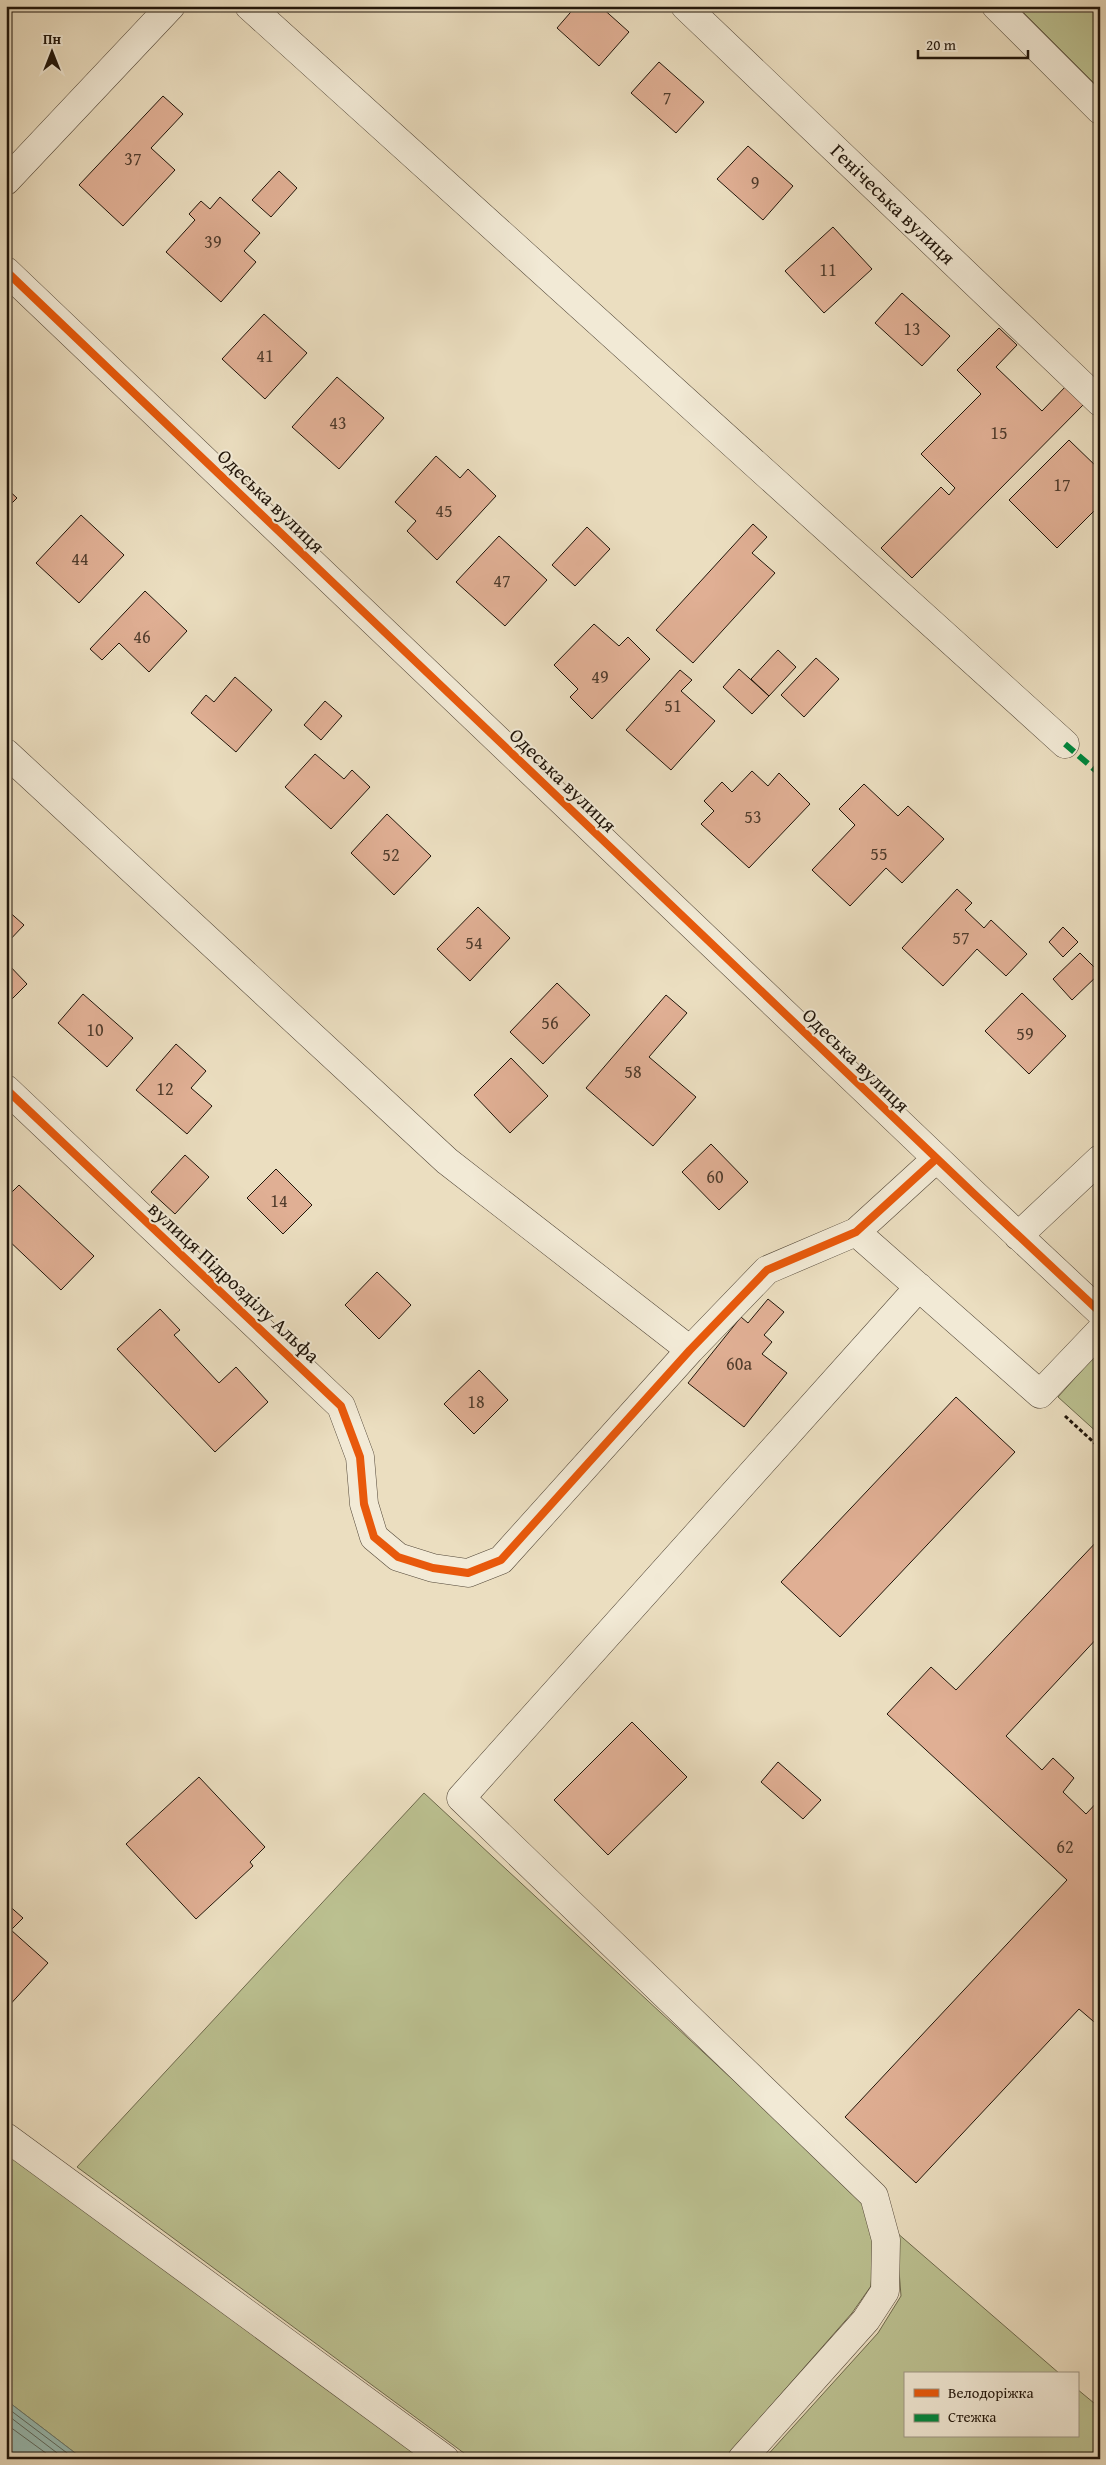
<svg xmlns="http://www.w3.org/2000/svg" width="1106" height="2465" viewBox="0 0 1106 2465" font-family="'Gentium Book Plus',serif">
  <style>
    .green { fill: #bbc090; stroke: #6e6a4d }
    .water { fill: #98bcb3; stroke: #68796f }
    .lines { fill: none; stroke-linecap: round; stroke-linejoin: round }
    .shore { stroke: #5c685e; stroke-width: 1 }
    .building { fill: #e0af94; stroke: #20150a }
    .minor-casing { stroke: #534738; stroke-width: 29 }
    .path { stroke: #20150a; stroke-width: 3; stroke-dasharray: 4 2.5; stroke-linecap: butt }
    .minor { stroke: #f2ead6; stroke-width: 28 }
    .quiet { stroke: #00873e; stroke-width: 6; stroke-dasharray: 12 6; stroke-linecap: butt }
    .cycleway-casing { stroke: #f2ead6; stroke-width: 11 }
    .cycleway { stroke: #e8590c; stroke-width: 8 }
    .labels { text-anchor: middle; stroke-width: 4; stroke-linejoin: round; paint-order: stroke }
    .number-label { font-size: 18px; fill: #503c2c }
    .street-label { font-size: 20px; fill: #20150a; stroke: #f2ead6 }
  </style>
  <rect width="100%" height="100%" fill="#ebdec0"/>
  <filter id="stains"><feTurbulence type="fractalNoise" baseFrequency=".004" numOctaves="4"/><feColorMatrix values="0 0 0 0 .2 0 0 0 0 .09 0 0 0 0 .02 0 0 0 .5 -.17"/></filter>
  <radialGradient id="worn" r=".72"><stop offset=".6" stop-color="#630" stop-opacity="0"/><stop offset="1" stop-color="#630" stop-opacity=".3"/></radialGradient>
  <!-- green -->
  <path class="green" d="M 1017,6 L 1100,6 L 1100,89 Z
    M 1100,1350 L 1100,1435 L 1058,1397 Z
    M 424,1793 L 870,2207 L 875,2239 L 871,2286 L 852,2313 L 724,2459 L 472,2459 L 77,2167 Z
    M 6,2151 L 424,2459 L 83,2459 L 6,2400 Z
    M 896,2232 L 1060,2374 L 905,2374 L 905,2436 L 1077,2436 L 1077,2389 L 1100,2408 L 1100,2459 L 764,2459 L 878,2333 L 901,2296 Z"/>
  <!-- water -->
  <path class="water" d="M 6,2400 L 83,2459 L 6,2459 Z"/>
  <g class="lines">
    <!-- shore -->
    <path class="shore" d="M 6,2407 L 75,2459
      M 6,2414 L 65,2459
      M 6,2424 L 54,2459"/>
  </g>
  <!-- building -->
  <path class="building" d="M 576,6 L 600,6 L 629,32 L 599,66 L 557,28 Z
    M 659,62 L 704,102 L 676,133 L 631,93 Z
    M 163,96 L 183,114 L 151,148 L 175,170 L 123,226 L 79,185 Z
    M 748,146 L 793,186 L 763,220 L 717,179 Z
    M 279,171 L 297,188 L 271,217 L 252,200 Z
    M 220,197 L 260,233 L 244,251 L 256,262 L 221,302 L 166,252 L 195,220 L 189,214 L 201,201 L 210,209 Z
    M 833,227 L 872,269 L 824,313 L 785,271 Z
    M 902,293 L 950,336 L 922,366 L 875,323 Z
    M 264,314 L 307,353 L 265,399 L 222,359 Z
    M 999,328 L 1017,345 L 996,367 L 1042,411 L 1067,385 L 1085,403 L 912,578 L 881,548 L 941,487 L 949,495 L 955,488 L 921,454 L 981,394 L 957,370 Z
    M 337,377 L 384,418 L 339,469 L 292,427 Z
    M 1069,440 L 1100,470 L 1100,505 L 1057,548 L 1009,500 Z
    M 436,456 L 460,478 L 468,469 L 496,496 L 437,560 L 407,531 L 416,521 L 395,502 Z
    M 6,488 L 17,498 L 6,509 Z
    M 81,515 L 124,555 L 79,603 L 36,563 Z
    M 753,524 L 767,537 L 752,553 L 775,573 L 693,663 L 656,630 Z
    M 587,527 L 610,549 L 575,586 L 552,565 Z
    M 499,536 L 547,580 L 505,626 L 456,582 Z
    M 145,591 L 187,631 L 149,672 L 119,643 L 102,660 L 90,649 Z
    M 594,624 L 619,646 L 628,637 L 650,659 L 592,719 L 570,697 L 578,689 L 554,665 Z
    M 778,650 L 796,667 L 769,696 L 751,679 Z
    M 816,658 L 839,679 L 804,717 L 781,695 Z
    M 739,669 L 769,696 L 752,714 L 723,687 Z
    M 680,670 L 692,680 L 681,691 L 715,721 L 671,770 L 626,730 Z
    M 235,677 L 272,710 L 236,752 L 191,713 L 206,695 L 214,702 Z
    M 325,701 L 342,716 L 321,740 L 304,725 Z
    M 315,754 L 344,779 L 352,770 L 370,787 L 331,829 L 285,787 Z
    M 752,771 L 768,786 L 779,773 L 810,804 L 749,868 L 701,824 L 714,811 L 704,801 L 722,782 L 732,792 Z
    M 864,784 L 898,816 L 908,806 L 944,839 L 902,883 L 886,868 L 850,906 L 812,870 L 855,825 L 839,809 Z
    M 387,814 L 431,856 L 394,895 L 351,853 Z
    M 957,889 L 972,903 L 965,910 L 984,928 L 991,920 L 1027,954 L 1006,976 L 977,949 L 943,986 L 902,948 Z
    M 478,907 L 510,938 L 470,981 L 437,949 Z
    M 6,909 L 24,925 L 6,944 Z
    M 1063,927 L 1078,942 L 1063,957 L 1049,942 Z
    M 1080,953 L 1100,973 L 1072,1000 L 1053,979 Z
    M 6,962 L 27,984 L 6,1005 Z
    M 557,983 L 590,1015 L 543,1064 L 510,1032 Z
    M 1022,993 L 1066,1036 L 1029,1074 L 985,1031 Z
    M 83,994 L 133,1038 L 107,1067 L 58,1023 Z
    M 666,995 L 687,1013 L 649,1057 L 696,1097 L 653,1146 L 586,1088 Z
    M 176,1044 L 206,1071 L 191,1088 L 212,1106 L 187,1134 L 136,1090 Z
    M 511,1058 L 548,1096 L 510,1133 L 474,1095 Z
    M 711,1144 L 748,1182 L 719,1210 L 682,1172 Z
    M 185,1155 L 209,1177 L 175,1214 L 151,1192 Z
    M 276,1169 L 312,1205 L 283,1234 L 247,1198 Z
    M 19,1185 L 94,1256 L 61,1290 L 6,1238 L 6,1198 Z
    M 377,1272 L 411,1305 L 379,1339 L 345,1305 Z
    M 768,1299 L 784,1312 L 764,1335 L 772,1342 L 762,1354 L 787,1373 L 744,1427 L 688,1383 L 741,1317 L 748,1323 Z
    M 160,1309 L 180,1330 L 174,1335 L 219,1383 L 236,1367 L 268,1402 L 215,1452 L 117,1349 Z
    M 479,1370 L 508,1400 L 474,1434 L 444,1404 Z
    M 956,1397 L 1015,1452 L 840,1637 L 781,1582 Z
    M 1100,1538 L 1100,1635 L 1006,1736 L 1042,1770 L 1053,1758 L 1074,1778 L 1063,1792 L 1086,1814 L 1100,1799 L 1100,2027 L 1079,2009 L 916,2183 L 845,2117 L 1067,1880 L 887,1714 L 931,1667 L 956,1690 Z
    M 632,1722 L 687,1777 L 608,1855 L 554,1800 Z
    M 778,1762 L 821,1800 L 803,1819 L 761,1782 Z
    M 199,1777 L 265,1847 L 250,1862 L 253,1866 L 196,1919 L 126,1844 Z
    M 6,1903 L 23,1918 L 11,1930 L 48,1963 L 6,2009 Z"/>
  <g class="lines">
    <defs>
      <path id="minor" d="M 249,6 L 1065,744
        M 685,6 L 1100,402
        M 996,6 L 1100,110
        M 6,181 L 171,6
        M 6,271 L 974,1194 L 1100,1312
        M 6,753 L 447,1161 L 690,1350
        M 6,1089 L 341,1406 L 360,1457 L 364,1504 L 374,1537 L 398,1557 L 433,1568 L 468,1573 L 501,1560 L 690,1350 L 767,1270 L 856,1232 L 936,1159
        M 856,1232 L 1040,1394 L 1100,1331
        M 1018,1236 L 1100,1159
        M 6,2137 L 445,2459
        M 742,2459 L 866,2320 L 885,2291 L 886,2240 L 874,2196 L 461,1798 L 919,1287"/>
    </defs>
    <!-- minor casing -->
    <use href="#minor" class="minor-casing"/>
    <!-- path -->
    <path class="path" d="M 1065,1416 L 1100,1448"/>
    <!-- minor -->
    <use href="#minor" class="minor"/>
    <!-- quiet -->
    <path class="quiet" d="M 1065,744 L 1100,774"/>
    <defs>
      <path id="cycleway" d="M 6,271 L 974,1194 L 1100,1312
        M 6,1089 L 341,1406 L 360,1457 L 364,1504 L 374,1537 L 398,1557 L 433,1568 L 468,1573 L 501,1560 L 690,1350 L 767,1270 L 856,1232 L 936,1159"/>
    </defs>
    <!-- cycleway casing -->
    <use href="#cycleway" class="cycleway-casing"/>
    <!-- cycleway -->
    <use href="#cycleway" class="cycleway"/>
  </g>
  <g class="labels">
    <!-- number labels -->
    <g class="number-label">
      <text x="667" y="104">7</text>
      <text x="133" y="165">37</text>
      <text x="755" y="189">9</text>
      <text x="213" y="248">39</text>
      <text x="828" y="276">11</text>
      <text x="912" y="335">13</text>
      <text x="265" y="362">41</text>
      <text x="338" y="429">43</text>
      <text x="999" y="439">15</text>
      <text x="1062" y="491">17</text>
      <text x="444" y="517">45</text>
      <text x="80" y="565">44</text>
      <text x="502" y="587">47</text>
      <text x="142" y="643">46</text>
      <text x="600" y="683">49</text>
      <text x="673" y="712">51</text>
      <text x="753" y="823">53</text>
      <text x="879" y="860">55</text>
      <text x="391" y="861">52</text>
      <text x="961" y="944">57</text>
      <text x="474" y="949">54</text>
      <text x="550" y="1029">56</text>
      <text x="95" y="1036">10</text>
      <text x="1025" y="1040">59</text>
      <text x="633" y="1078">58</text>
      <text x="165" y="1095">12</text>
      <text x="715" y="1183">60</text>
      <text x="279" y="1207">14</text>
      <text x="739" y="1370">60а</text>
      <text x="476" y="1408">18</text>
      <text x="1065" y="1853">62</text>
    </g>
    <!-- street labels -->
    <g class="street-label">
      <text transform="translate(893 204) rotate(44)" y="7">Генічеська вулиця</text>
      <text transform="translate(271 501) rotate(44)" y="7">Одеська вулиця</text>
      <text transform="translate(563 780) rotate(44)" y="7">Одеська вулиця</text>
      <text transform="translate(856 1060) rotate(44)" y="7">Одеська вулиця</text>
      <text transform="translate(234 1282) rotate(43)" y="7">вулиця Підрозділу Альфа</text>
    </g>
  </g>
  <!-- margin -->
  <rect width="1106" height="2465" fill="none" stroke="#ebdec0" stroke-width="25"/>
  <rect x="8" y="8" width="1091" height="2450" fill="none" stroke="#20150a" stroke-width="2.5"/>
  <rect x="12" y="12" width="1081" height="2440" fill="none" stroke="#20150a"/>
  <!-- legend -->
  <rect x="904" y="2372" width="175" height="65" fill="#f2ead6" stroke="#9e9584"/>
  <rect x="914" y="2389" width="25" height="8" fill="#e8590c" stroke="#9e9584"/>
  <text x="948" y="2398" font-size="15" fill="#20150a">Велодоріжка</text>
  <rect x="914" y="2414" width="25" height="8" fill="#00873e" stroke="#9e9584"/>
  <text x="948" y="2422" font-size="15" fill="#20150a">Стежка</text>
  <!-- north arrow -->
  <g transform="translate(52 52)" stroke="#f2ead6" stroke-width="4" paint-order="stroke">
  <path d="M0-4L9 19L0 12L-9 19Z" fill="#20150a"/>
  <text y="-8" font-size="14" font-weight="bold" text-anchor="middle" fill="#20150a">Пн</text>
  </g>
  <!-- scale -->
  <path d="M918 50v8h110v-8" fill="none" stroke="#20150a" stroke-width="2.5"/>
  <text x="926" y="50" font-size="15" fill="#20150a" stroke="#f2ead6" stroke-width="4" paint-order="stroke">20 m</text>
  <rect width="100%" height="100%" filter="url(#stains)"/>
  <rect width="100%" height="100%" fill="url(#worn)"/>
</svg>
